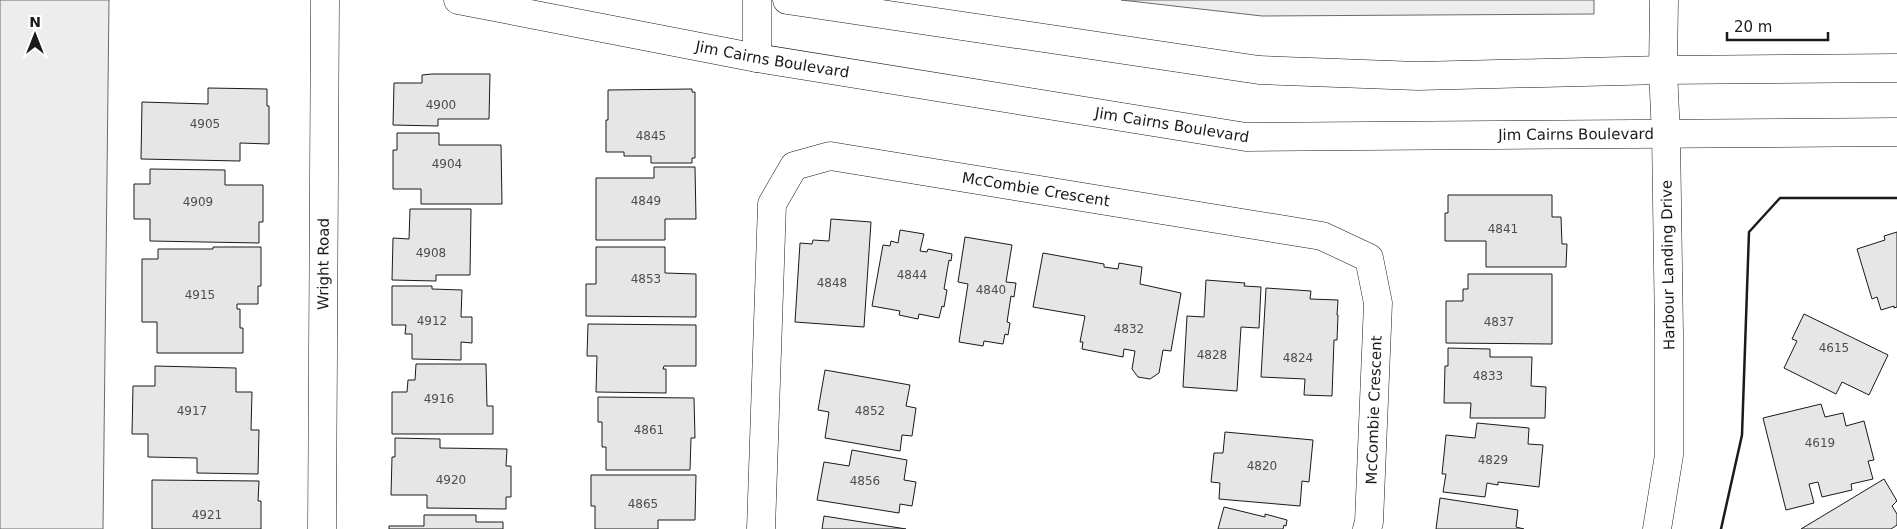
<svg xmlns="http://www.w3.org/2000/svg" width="1897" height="529" viewBox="0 0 1897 529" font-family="'DejaVu Sans',sans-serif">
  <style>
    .built { fill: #ededed; stroke: #6a6a6a }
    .building { fill: #e6e6e6; stroke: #1a1a1a }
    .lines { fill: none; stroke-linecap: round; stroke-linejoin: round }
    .street-casing { stroke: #1a1a1a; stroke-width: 29 }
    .secondary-casing { stroke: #1a1a1a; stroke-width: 29 }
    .street { stroke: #fff; stroke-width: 28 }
    .secondary { stroke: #fff; stroke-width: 28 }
    .wall { stroke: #1a1a1a; stroke-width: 2.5 }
    .labels { text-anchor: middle; stroke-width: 4; stroke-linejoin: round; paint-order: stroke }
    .number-label { font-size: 12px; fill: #4d4d4d }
    .street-label { font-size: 15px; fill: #1a1a1a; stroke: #fff }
  </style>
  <rect width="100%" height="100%" fill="#fff"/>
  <!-- built -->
  <path class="built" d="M 0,0 L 109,0 L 103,529 L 0,529 Z
    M 1121,0 L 1594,0 L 1594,14 L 1262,16 Z"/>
  <!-- building -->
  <path class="building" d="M 432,74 L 490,74 L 489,119 L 438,119 L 438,126 L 393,125 L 394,83 L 422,83 L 422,75 Z
    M 208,88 L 267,89 L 267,106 L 269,106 L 269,144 L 240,143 L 240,161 L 141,159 L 142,102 L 208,104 Z
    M 692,89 L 692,92 L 695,92 L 695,158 L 692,158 L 692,163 L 651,163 L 651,156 L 624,156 L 624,152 L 606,152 L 606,120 L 608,120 L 608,90 Z
    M 397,133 L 439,133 L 439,145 L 501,145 L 502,204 L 421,204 L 421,189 L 393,189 L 393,150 L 397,150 Z
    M 654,167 L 695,167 L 696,219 L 665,219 L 665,240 L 596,240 L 596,178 L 654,178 Z
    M 150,169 L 225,170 L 225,185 L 263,185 L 263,222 L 259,222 L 259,243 L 150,241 L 150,219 L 134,219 L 134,184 L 150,184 Z
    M 1448,195 L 1552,195 L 1552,217 L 1561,217 L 1562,244 L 1567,244 L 1566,267 L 1486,267 L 1486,241 L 1445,241 L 1445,213 L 1448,213 Z
    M 410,209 L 471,209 L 470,275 L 436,275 L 436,281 L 392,280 L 393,238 L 409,239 Z
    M 831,219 L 871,222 L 864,327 L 795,322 L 800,243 L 812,244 L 813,240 L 829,241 Z
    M 900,230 L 924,234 L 920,251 L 927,252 L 928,249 L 952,254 L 951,261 L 949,260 L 944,289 L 947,290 L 944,307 L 942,306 L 939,318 L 919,314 L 918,319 L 899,315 L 900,311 L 872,306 L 883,245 L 890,246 L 891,241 L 898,243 Z
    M 1897,232 L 1897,307 L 1894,308 L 1894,306 L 1881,310 L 1877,297 L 1872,299 L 1857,249 L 1885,240 L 1884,236 Z
    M 965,237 L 1012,245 L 1006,282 L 1016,283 L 1014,297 L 1011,296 L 1007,322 L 1010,323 L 1008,335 L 1005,334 L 1003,344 L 984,341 L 983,346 L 959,342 L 968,284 L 958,282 Z
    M 213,247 L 261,247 L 261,286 L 258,286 L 258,304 L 237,304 L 237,309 L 240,309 L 240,328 L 243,328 L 243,353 L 157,353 L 157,322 L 142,322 L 142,259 L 158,259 L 158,249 L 213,249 Z
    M 596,247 L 665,247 L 665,273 L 696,274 L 696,317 L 586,316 L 586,284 L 596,284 Z
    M 1043,253 L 1104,264 L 1104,267 L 1118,269 L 1119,263 L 1142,267 L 1140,284 L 1181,293 L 1171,351 L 1163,350 L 1159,373 L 1150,379 L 1138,377 L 1132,369 L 1135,351 L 1124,349 L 1123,357 L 1082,349 L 1083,342 L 1080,342 L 1085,316 L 1033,307 Z
    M 1468,274 L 1552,274 L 1552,344 L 1446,343 L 1446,301 L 1463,301 L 1463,289 L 1468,289 Z
    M 1206,280 L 1245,283 L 1244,286 L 1261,287 L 1259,328 L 1241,327 L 1237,391 L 1183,387 L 1187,316 L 1204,317 Z
    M 392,286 L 432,286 L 432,289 L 462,290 L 461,317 L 472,317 L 472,343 L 461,342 L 461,360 L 412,359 L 412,334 L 405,334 L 406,325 L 392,325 Z
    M 1266,288 L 1311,291 L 1310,299 L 1338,300 L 1337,315 L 1338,315 L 1337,340 L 1334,340 L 1332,396 L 1304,395 L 1305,379 L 1261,377 Z
    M 1804,314 L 1888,355 L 1869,395 L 1842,382 L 1836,394 L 1784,368 L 1797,341 L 1792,339 Z
    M 588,324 L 696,325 L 696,366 L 664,366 L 663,369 L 666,369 L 666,393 L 596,392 L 597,356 L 587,356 Z
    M 1448,348 L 1490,349 L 1490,357 L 1532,357 L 1531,386 L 1546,387 L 1545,418 L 1470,418 L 1471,403 L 1444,403 L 1445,366 L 1448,366 Z
    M 416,364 L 486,364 L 487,406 L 493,406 L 493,434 L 392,434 L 392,392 L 407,392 L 408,380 L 415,380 Z
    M 155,366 L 236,368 L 236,392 L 252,392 L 251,430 L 259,430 L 258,474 L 197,473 L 197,458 L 148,457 L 148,434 L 132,434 L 133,386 L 155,386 Z
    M 825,370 L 910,385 L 906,406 L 916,408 L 912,436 L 902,435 L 900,451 L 825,438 L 829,412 L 818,410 Z
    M 598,397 L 694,398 L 695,438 L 691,438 L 690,470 L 606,470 L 606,447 L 602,447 L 602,422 L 598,422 Z
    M 1821,404 L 1825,417 L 1843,413 L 1846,426 L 1864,421 L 1874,460 L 1868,461 L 1873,479 L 1851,484 L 1852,490 L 1822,497 L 1818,482 L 1809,484 L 1814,503 L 1786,510 L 1763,418 Z
    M 1477,423 L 1529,428 L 1528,444 L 1543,445 L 1539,487 L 1498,482 L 1498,485 L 1487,483 L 1485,497 L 1443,492 L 1446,474 L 1442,474 L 1446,435 L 1475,438 Z
    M 1225,432 L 1313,440 L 1309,482 L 1302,481 L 1300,506 L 1219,499 L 1220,483 L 1211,482 L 1214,453 L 1223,453 Z
    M 395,438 L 440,439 L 440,448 L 507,449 L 506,466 L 511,466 L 511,497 L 506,497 L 506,509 L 427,508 L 427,495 L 391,495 L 392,457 L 395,457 Z
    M 852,450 L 907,460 L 904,480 L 916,482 L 912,506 L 900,504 L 899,513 L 817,500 L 824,462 L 849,466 Z
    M 591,475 L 696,475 L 695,520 L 658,520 L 658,529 L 595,529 L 595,506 L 591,506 Z
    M 1884,479 L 1897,501 L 1892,506 L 1897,514 L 1897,525 L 1891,529 L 1801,529 Z
    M 152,480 L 259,481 L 258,501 L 261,501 L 261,529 L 152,529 Z
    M 1440,498 L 1518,510 L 1516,527 L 1524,529 L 1436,529 Z
    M 1224,507 L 1265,517 L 1265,514 L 1287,520 L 1286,526 L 1284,525 L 1283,529 L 1218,529 Z
    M 424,515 L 476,515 L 476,522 L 503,522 L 503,529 L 389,529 L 389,526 L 424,526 Z
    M 824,516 L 906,529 L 822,529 Z"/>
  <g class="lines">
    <defs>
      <g id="street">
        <path d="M 757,0 L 757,58"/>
        <path id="s1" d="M 322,529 L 325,0"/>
        <path id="s2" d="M 761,529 L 772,204 L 794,166 L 830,156 L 1322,236 L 1369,258 L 1378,303 L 1369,522 L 1367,529"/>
      </g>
      <g id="secondary">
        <path id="s3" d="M 458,0 L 757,58 L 1246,137 L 1897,132"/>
        <path d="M 787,0 L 1259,70 L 1418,76 L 1663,70 L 1897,68"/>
        <path d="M 1657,529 L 1669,455 L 1669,333 L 1666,135 L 1663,70 L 1664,0"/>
      </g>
    </defs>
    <!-- street casing -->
    <use href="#street" class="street-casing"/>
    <!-- secondary casing -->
    <use href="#secondary" class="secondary-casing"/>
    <!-- street -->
    <use href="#street" class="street"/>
    <!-- secondary -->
    <use href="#secondary" class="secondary"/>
    <!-- wall -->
    <path class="wall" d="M 1721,529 L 1742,435 L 1749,232 L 1780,198 L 1897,198"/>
  </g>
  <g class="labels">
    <!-- number labels -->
    <g class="number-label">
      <text x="441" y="109">4900</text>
      <text x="205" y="128">4905</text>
      <text x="651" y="140">4845</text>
      <text x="447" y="168">4904</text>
      <text x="646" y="205">4849</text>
      <text x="198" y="206">4909</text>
      <text x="1503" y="233">4841</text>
      <text x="431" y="257">4908</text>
      <text x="912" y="279">4844</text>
      <text x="646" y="283">4853</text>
      <text x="832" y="287">4848</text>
      <text x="991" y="294">4840</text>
      <text x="200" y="299">4915</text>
      <text x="432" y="325">4912</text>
      <text x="1499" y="326">4837</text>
      <text x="1129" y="333">4832</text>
      <text x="1834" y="352">4615</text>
      <text x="1212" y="359">4828</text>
      <text x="1298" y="362">4824</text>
      <text x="1488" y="380">4833</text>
      <text x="439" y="403">4916</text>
      <text x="192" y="415">4917</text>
      <text x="870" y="415">4852</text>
      <text x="649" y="434">4861</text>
      <text x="1820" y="447">4619</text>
      <text x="1493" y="464">4829</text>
      <text x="1262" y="470">4820</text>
      <text x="451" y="484">4920</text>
      <text x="865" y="485">4856</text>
      <text x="643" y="508">4865</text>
      <text x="207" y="519">4921</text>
    </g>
    <!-- street labels -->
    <g class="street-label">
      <text dy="5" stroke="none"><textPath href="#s3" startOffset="320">Jim Cairns Boulevard</textPath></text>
      <text dy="5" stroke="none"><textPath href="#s3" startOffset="725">Jim Cairns Boulevard</textPath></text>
      <text dy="5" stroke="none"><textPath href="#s3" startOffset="1130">Jim Cairns Boulevard</textPath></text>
      <text dy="5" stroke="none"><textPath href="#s2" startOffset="615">McCombie Crescent</textPath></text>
      <text dy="5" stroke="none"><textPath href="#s1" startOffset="265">Wright Road</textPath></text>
      <text transform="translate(1668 265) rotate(-91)" y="5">Harbour Landing Drive</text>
      <text transform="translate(1374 410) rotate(-88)" y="5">McCombie Crescent</text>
    </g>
  </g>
  <!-- north arrow -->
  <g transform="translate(35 35)" stroke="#ffffff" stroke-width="4" paint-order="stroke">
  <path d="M0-4L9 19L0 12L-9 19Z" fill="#1a1a1a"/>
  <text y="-8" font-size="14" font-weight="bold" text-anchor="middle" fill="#1a1a1a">N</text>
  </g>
  <!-- scale -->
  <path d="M1727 32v8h101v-8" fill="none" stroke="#1a1a1a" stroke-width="2.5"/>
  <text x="1734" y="32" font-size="15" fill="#1a1a1a" stroke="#ffffff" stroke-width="4" paint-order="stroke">20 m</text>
</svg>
